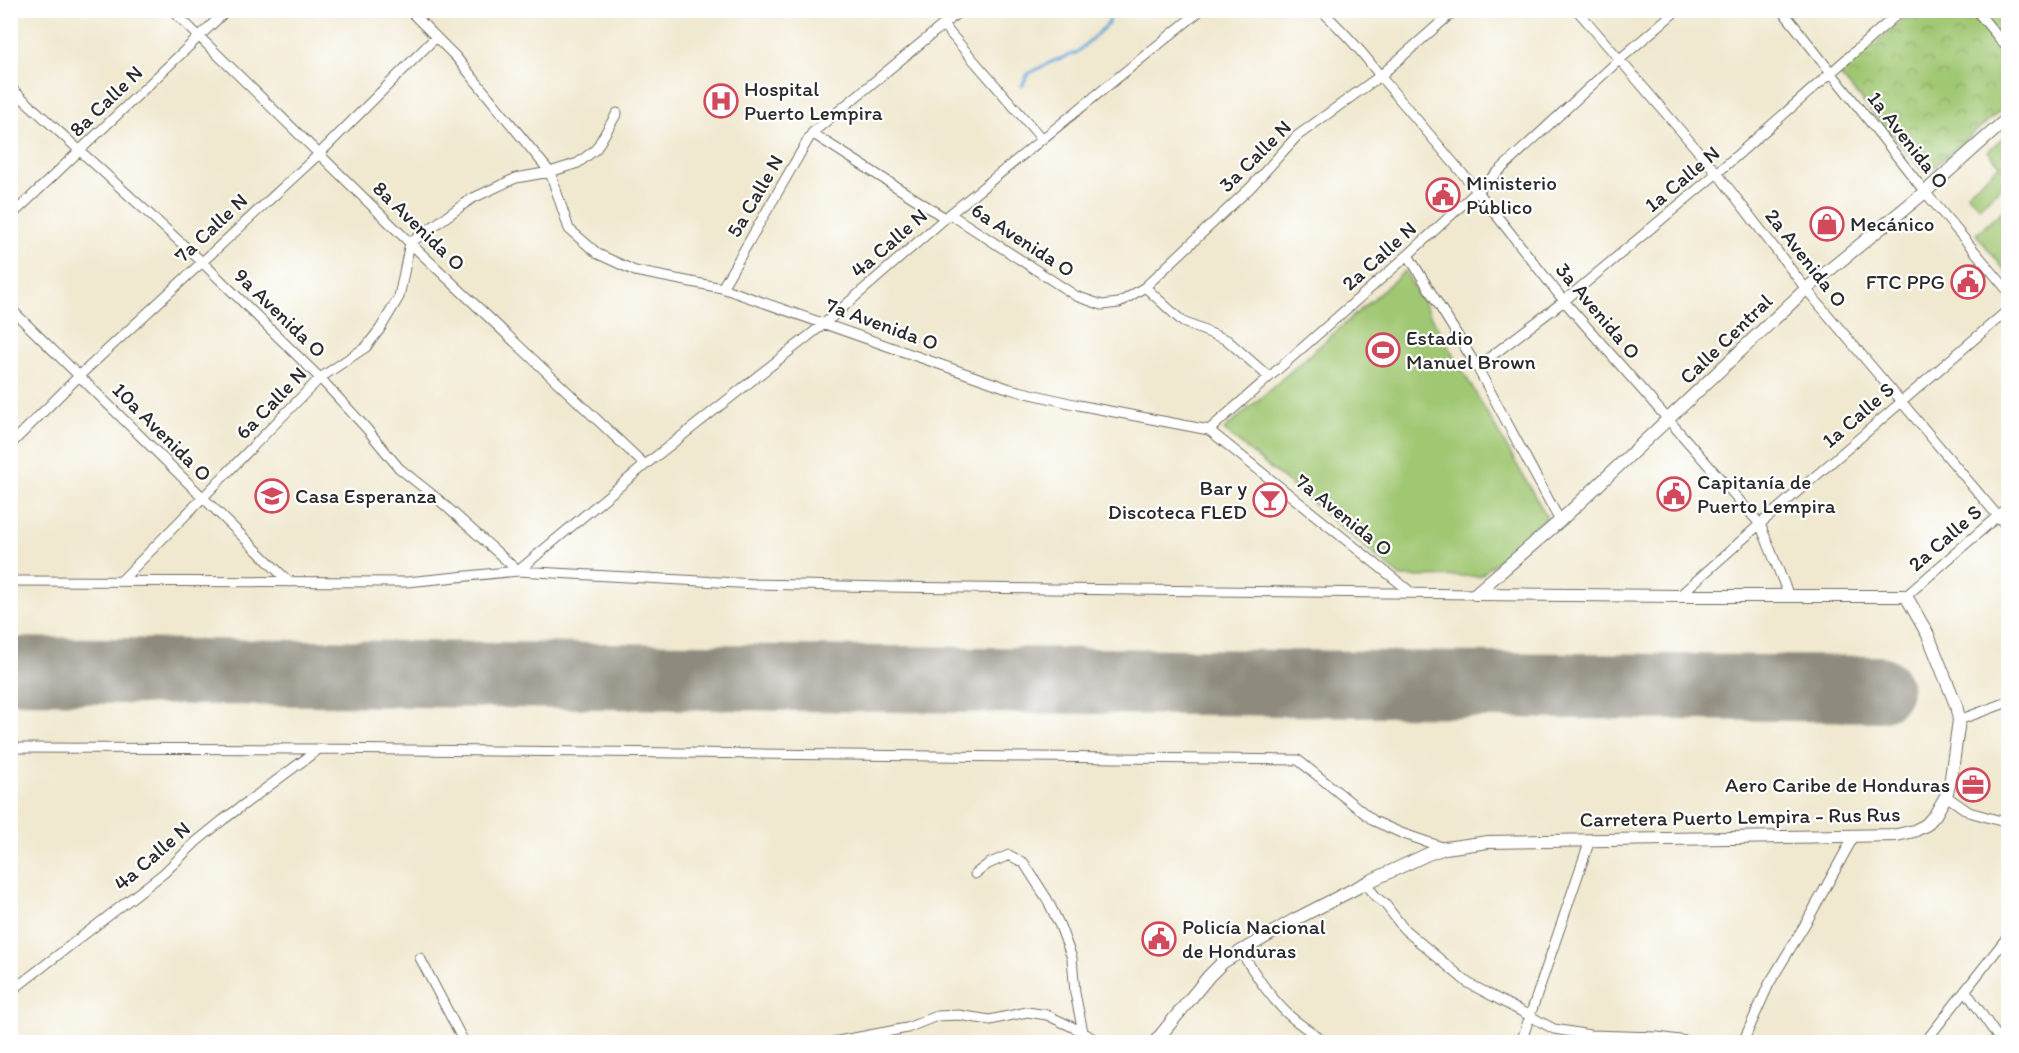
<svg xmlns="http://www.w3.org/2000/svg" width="2019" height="1053" viewBox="0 0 2019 1053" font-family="Itim,sans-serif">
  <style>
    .green { fill: #a0c772; stroke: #66794e; stroke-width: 1.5 }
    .park { fill: url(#park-crowns); stroke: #66794e; stroke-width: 1.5 }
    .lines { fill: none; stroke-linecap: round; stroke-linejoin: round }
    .stream { stroke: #69a7db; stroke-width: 3 }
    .runway { stroke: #8e8a7d; stroke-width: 66 }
    .minor-casing { stroke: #706d64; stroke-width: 11 }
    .tertiary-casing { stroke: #706d64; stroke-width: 14 }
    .minor { stroke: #fff; stroke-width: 9 }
    .tertiary { stroke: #fff; stroke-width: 12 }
    .labels { text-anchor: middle; stroke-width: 4.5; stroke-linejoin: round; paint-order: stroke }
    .poi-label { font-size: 21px; fill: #2b2b2b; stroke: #fff; text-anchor: start }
    .street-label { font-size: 21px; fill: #2b2b2b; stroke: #fff }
  </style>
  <defs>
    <pattern id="park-crowns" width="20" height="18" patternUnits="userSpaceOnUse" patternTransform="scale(1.5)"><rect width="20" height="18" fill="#a0c772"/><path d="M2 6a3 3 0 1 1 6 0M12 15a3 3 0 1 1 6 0" fill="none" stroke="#83a25e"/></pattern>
  </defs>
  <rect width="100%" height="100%" fill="#fff"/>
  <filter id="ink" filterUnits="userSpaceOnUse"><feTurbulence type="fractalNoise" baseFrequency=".0167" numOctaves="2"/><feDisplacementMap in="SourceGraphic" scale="12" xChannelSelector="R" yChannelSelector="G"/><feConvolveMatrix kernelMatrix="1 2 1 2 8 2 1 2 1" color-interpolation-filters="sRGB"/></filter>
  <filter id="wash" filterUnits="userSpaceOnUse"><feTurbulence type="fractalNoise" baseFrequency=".008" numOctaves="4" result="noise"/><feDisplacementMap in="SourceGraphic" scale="24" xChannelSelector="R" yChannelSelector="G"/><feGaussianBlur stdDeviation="1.35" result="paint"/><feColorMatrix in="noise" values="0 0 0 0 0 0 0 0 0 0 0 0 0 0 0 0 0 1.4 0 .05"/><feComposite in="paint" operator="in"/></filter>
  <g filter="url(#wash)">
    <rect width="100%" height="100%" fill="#f0e8cf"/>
    <!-- green -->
    <path class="green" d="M 2008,133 L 2008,181 L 1979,207 L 1967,193 L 2000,165 L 1988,151 Z
      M 2008,206 L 2008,274 L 1976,234 Z
      M 1405,271 L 1547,517 L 1480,576 L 1401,577 L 1224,430 Z"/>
    <!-- park -->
    <path class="park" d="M 1913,11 L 2008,11 L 2008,104 L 1926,174 L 1839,74 Z"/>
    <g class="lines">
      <!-- stream -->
      <path class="stream" d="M 1022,86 L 1028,74 L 1051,62 L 1076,53 L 1108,24 L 1113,10"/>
      <!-- runway -->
      <path class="runway" d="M 10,670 L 1879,689"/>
    </g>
  </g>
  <g filter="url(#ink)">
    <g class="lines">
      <defs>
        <path id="minor" d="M 172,10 L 410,243 L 645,465
          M 409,10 L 456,57 L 550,172 L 569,229 L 598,254 L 635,271 L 722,288 L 1010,389 L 1078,405 L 1209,430 L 1412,593
          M 1321,10 C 1343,31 1363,52 1380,76 L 1478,192 L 1564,301 L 1760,524 L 1789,596
          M 1577,10 L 1717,173 L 1806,289 L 2008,528
          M 1782,10 L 1925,192 L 2008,291
          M 1976,10 L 2008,49
          M 943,25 L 1041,138
          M 10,87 L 201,261 L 320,378 L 366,428 L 399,468 L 439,500 L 518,571 L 645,465 L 825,323 L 950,214 L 1201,10
          M 812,133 L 945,218
          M 950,214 L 1076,296 L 1102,305 L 1119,303 L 1145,287 L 1251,187 L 1297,136 L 1380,76 L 1455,10
          M 10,217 L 227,10
          M 1408,255 L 1477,367 L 1560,521
          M 1145,287 L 1183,322 L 1227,340 L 1269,377
          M 722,288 L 812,133 L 961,10
          M 10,308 L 289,582
          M 1477,367 L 1564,301 L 1717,173 L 1902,10
          M 1209,430 L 1408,255 L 1619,60 L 1677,10
          M 10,445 L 79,376 L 319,154 L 436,37
          M 10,581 L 407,582 L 518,571 L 755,584 L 886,587 L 1475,594
          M 121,581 L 320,378 L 366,347 L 380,329 L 399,297 L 410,243 L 471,199 L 516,178 L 550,172 L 578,163 L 596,149 L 617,113
          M 1679,596 L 1760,524 L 2008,310
          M 1906,596 L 2008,507
          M 1959,720 L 2008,702
          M 10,748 L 319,749 L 1298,760 L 1374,821 L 1401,833 L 1445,848
          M 1946,796 L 1969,812 L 2008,823
          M 975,874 L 988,864 L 1009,855 L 1024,863 L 1047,899 L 1060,926 L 1072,958 L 1075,993 L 1083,1032 L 1098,1042
          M 1366,883 L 1376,897 L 1385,904 L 1404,929 L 1468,983 L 1554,1029 L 1590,1035 L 1657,1037 L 1694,1042
          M 1241,952 C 1256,975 1270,998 1290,1016 C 1301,1026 1314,1033 1324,1042
          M 420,958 L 464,1042
          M 1966,991 L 2001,1042
          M 10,992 L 164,873 L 197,841 L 223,820 L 319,749
          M 833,1042 L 907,1028 L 937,1016 L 958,1015 L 990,1020 L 1027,1012 L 1047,1015 L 1083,1032
          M 1521,1042 L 1590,840
          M 1743,1042 L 1769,984 L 1807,921 L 1854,836
          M 1925,1042 L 2008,936"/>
        <path id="tertiary" d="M 1475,594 L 1560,521 L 1806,289 L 1925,192 L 2008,118
          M 1155,1042 L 1209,976 L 1223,962 L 1294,920 L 1366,883 L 1428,854 L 1445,848 L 1488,842 L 1897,835 L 1914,831 L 1926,825 L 1935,815 L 1946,796 L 1951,778 L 1959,720 L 1956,705 L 1928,635 L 1906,596 L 1679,596 L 1475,594"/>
      </defs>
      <!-- minor casing -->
      <use href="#minor" class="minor-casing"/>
      <!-- tertiary casing -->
      <use href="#tertiary" class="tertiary-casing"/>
      <!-- minor -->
      <use href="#minor" class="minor"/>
      <!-- tertiary -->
      <use href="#tertiary" class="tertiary"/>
    </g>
  </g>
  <!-- icons -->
  <defs>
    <symbol id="hospital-ring" viewBox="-11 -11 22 22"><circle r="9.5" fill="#fff" stroke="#d1495b" stroke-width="1.5"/><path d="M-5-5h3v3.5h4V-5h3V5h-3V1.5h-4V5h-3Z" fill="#d1495b"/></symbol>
    <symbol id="civic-ring" viewBox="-11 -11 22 22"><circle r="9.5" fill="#fff" stroke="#d1495b" stroke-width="1.5"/><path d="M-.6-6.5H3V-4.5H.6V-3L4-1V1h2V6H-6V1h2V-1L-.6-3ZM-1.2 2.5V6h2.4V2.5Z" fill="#d1495b"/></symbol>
    <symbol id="shop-ring" viewBox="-11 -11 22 22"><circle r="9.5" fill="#fff" stroke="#d1495b" stroke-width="1.5"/><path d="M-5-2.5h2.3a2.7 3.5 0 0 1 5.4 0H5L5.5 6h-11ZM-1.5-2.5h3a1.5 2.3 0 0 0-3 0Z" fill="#d1495b"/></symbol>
    <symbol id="stadium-ring" viewBox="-11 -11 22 22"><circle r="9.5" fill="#fff" stroke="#d1495b" stroke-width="1.5"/><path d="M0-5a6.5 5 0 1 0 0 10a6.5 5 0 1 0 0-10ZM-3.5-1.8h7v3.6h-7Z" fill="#d1495b"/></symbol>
    <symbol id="school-ring" viewBox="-11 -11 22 22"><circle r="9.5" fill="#fff" stroke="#d1495b" stroke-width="1.5"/><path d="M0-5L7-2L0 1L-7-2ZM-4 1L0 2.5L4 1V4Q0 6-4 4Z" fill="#d1495b"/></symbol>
    <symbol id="bar-ring" viewBox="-11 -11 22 22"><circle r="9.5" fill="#fff" stroke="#d1495b" stroke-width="1.5"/><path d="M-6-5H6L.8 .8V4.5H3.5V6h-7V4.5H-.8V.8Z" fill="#d1495b"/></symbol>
    <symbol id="office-ring" viewBox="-11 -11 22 22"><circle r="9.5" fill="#fff" stroke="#d1495b" stroke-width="1.5"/><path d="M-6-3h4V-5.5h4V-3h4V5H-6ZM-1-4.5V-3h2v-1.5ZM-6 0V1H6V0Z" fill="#d1495b"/></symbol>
  </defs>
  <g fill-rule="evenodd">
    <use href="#hospital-ring" x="702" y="82" width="38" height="38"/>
    <use href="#civic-ring" x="1424" y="176" width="38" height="38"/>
    <use href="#shop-ring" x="1808" y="205" width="38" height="38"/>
    <use href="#civic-ring" x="1949" y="263" width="38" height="38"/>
    <use href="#stadium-ring" x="1364" y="331" width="38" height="38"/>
    <use href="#civic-ring" x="1655" y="475" width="38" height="38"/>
    <use href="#school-ring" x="253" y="477" width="38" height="38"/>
    <use href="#bar-ring" x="1251" y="481" width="38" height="38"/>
    <use href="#office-ring" x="1954" y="766" width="38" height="38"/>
    <use href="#civic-ring" x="1140" y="920" width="38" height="38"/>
  </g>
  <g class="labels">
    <!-- poi labels -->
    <g class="poi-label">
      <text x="744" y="96">Hospital<tspan x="744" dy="24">Puerto Lempira</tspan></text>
      <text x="1466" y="190">Ministerio<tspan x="1466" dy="24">Público</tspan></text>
      <text x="1850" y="231">Mecánico</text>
      <text x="1945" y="289" text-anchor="end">FTC PPG</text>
      <text x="1406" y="345">Estadio<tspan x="1406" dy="24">Manuel Brown</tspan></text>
      <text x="1697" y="489">Capitanía de<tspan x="1697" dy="24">Puerto Lempira</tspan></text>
      <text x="1247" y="495" text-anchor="end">Bar y<tspan x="1247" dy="24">Discoteca FLED</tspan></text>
      <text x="295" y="503">Casa Esperanza</text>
      <text x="1950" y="792" text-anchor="end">Aero Caribe de Honduras</text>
      <text x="1182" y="934">Policía Nacional<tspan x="1182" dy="24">de Honduras</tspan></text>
    </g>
    <!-- street labels -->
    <g class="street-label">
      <text transform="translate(106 101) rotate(-44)" y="7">8a Calle N</text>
      <text transform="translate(1908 140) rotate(52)" y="7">1a Avenida O</text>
      <text transform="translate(1255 156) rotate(-45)" y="7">3a Calle N</text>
      <text transform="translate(1682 179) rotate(-40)" y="7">1a Calle N</text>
      <text transform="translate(755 196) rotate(-60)" y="7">5a Calle N</text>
      <text transform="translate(419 226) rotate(44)" y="7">8a Avenida O</text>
      <text transform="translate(211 228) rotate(-43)" y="7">7a Calle N</text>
      <text transform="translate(1023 240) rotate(33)" y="7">6a Avenida O</text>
      <text transform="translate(889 243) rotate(-41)" y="7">4a Calle N</text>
      <text transform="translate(1379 256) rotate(-42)" y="7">2a Calle N</text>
      <text transform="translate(1806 258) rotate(52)" y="7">2a Avenida O</text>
      <text transform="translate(1598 311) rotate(50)" y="7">3a Avenida O</text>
      <text transform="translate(280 313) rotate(44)" y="7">9a Avenida O</text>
      <text transform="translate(882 324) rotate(20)" y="7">7a Avenida O</text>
      <text transform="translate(1726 339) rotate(-44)" y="7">Calle Central</text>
      <text transform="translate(271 403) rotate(-46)" y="7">6a Calle N</text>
      <text transform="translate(1858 415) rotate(-41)" y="7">1a Calle S</text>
      <text transform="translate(162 432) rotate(45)" y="7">10a Avenida O</text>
      <text transform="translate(1344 515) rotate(39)" y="7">7a Avenida O</text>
      <text transform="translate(1945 538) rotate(-41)" y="7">2a Calle S</text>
      <text transform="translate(1740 817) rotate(-1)" y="7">Carretera Puerto Lempira - Rus Rus</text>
      <text transform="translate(152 856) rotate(-41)" y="7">4a Calle N</text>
    </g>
  </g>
  <!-- margin -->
  <rect width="2019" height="1053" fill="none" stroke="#fff" stroke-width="36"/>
</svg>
